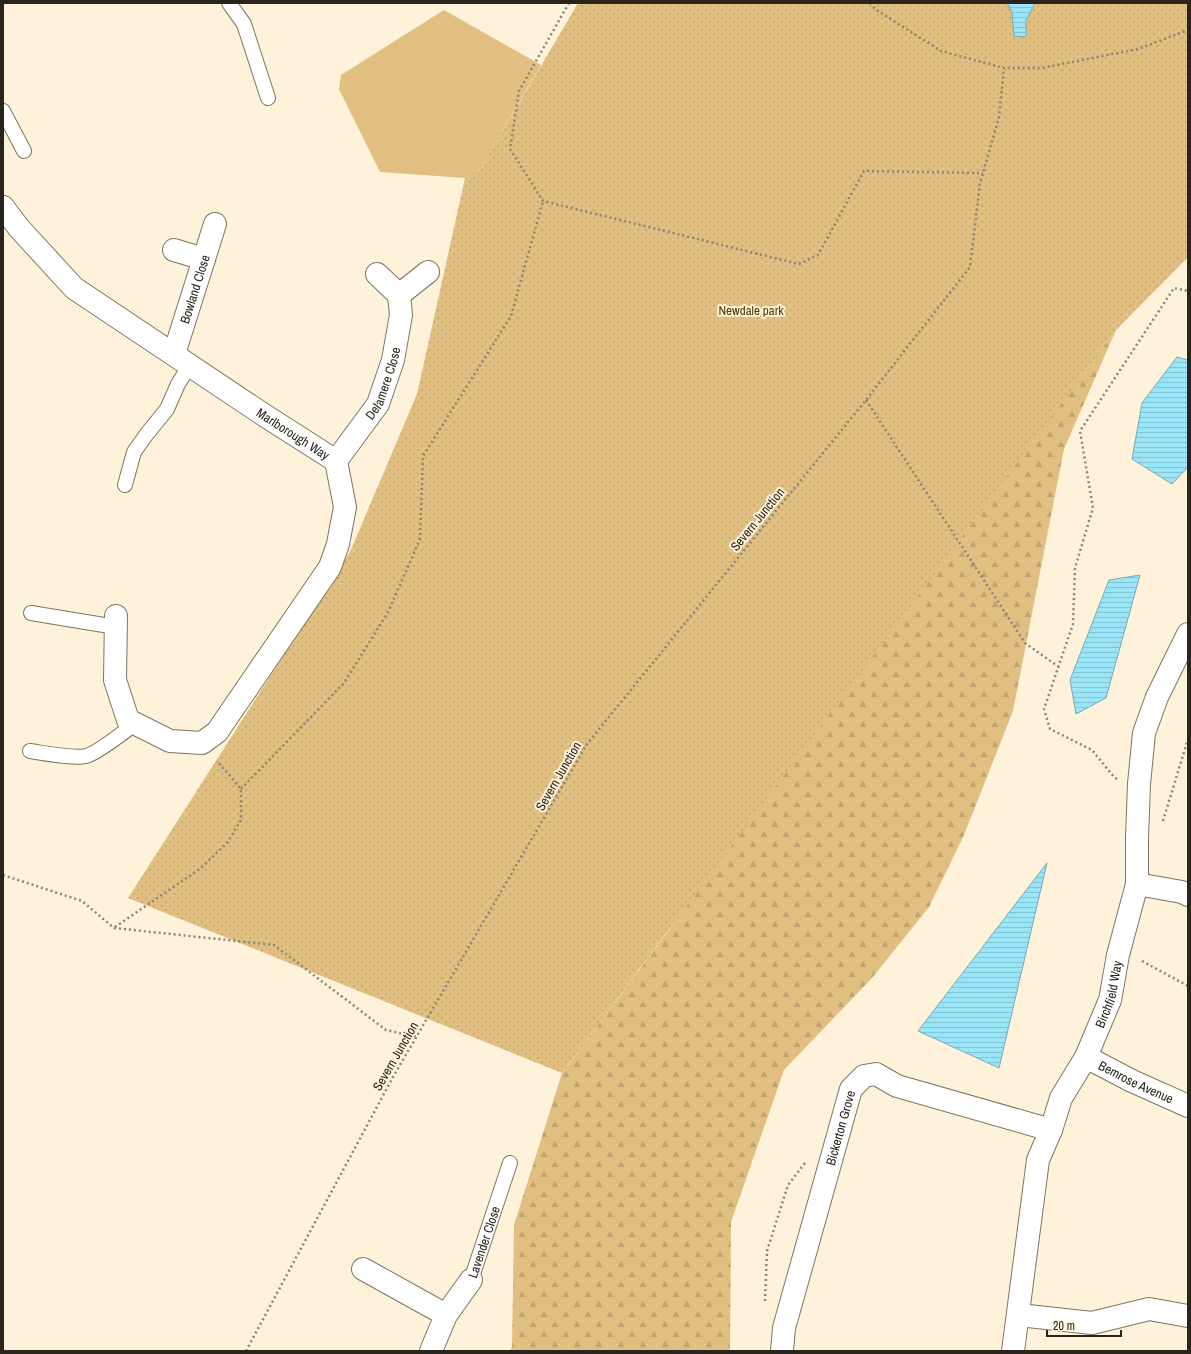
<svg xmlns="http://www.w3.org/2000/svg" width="1191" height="1354" viewBox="0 0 1191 1354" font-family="'Archivo Narrow',sans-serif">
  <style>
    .grass { fill: #e1bf81 }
    .forest { fill: url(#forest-firs) }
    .park { fill: url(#park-dots) }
    .water { fill: url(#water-rules); stroke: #78abb5 }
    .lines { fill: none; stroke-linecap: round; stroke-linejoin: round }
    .service-casing { stroke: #80745f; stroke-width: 16 }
    .minor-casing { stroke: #80745f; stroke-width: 24 }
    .path { stroke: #8c8474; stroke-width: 2.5; stroke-dasharray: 2 3; stroke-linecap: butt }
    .service { stroke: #fff; stroke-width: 14 }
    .minor { stroke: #fff; stroke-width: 22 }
    .labels { text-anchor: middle; stroke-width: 4; stroke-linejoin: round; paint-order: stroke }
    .street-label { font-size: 13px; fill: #29251c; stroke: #fff2db }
    .park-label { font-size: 13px; fill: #533a00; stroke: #fff2db }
  </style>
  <defs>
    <pattern id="forest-firs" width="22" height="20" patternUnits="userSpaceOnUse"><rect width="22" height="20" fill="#e1bf81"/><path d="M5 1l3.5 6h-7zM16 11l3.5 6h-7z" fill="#c1a46f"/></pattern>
    <pattern id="park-dots" width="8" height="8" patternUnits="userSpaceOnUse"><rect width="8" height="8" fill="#e1bf81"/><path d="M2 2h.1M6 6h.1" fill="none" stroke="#c1a46f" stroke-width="1.8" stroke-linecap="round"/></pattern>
    <pattern id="water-rules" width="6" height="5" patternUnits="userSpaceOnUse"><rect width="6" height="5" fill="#9ae5f7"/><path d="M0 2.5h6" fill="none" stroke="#85c4d3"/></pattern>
  </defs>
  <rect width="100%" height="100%" fill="#fff2db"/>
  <!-- grass -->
  <path class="grass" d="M 444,10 L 541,65 L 476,176 L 465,178 L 380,172 L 339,89 L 341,75 Z"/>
  <!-- forest -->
  <path class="forest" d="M 1116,330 L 1064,449 L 1013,711 L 964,835 L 929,907 L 872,978 L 784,1070 L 731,1222 L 730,1351 L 510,1351 L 512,1347 L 514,1225 L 562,1073 L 672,926 L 729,836 Z"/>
  <!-- park -->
  <path class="park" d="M 578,3 L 1188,3 L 1188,257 L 1116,330 L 562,1073 L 128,898 L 350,552 L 417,394 L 465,178 L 476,176 Z"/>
  <!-- water -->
  <path class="water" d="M 1007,3 L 1035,3 L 1026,21 L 1026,37 L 1014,36 L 1012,12 Z
    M 1177,357 L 1188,360 L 1188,467 L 1172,484 L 1132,459 L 1142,403 Z
    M 1140,575 L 1106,698 L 1076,714 L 1070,680 L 1109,580 Z
    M 1047,863 L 999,1068 L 918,1031 Z"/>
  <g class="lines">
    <defs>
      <g id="service">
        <path d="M 229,3 L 244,24 L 268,98"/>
        <path d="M 3,111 L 24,151"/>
        <path d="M 125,485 L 134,452 L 146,435 L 167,409 L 178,384 L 190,365"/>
        <path d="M 31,613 L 116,627"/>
        <path d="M 30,751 C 44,753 73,759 86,756 C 98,753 125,731 136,723"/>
        <path id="s1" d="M 471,1280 L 510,1163"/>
      </g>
      <g id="minor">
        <path id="s2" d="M 3,207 L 19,228 L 74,288 L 264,415 L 336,461 L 345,507 L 338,544 L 330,567 L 217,732 L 202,743 L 170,741 L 128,720 L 115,680 L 116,616"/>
        <path d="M 174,250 L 204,259"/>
        <path d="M 377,274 L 399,295 L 428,272"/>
        <path id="s3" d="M 174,354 L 215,224"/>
        <path id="s4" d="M 336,461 L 378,404 L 393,360 L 401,315 L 399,295"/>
        <path d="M 1137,884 L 1182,892 L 1188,895"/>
        <path id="s5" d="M 1086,1057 L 1132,1081 L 1188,1106"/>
        <path d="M 363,1269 L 446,1315"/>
        <path d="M 1019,1315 L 1092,1323 L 1149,1309 L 1188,1316"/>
        <path d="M 431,1351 L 446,1315 L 471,1280"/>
        <path id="s6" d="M 782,1351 L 784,1328 L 851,1089 L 864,1076 L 876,1074 L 897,1086 L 1051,1130"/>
        <path id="s7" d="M 1013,1351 L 1038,1160 L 1051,1130 L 1061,1098 L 1086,1057 L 1110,1000 L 1118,955 L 1137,884 L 1137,837 L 1139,784 L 1144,733 L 1157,697 L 1188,634"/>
      </g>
    </defs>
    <!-- service casing -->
    <use href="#service" class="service-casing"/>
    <!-- minor casing -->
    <use href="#minor" class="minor-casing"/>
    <!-- path -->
    <path class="path" d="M 569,3 L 519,91 L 510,149 L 543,201 L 799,264 L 818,255 L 864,171 L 983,173
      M 870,3 L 875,9 L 941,51 L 1004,68 L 1042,68 L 1138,49 L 1188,30
      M 866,400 L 1025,643 L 1059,667
      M 1117,779 L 1114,777 L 1092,750 L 1050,729 L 1044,709 L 1073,624 L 1075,568 L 1093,508 L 1080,431 L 1174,288 L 1188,291
      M 241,789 L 344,683 L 388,612 L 420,539 L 423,456 L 511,316 L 543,201
      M 1163,821 L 1188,739
      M 3,875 L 82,901 L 114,928 L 274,945 L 386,1030 L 417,1037
      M 115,927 L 201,868 L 227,843 L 241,820 L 241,789 L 217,761
      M 1142,961 L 1188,986
      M 765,1301 L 767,1251 L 788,1185 L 805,1163
      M 246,1351 L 393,1077 L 587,744 L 866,400 L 970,267 L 980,183 L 999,117 L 1004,68"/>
    <!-- service -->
    <use href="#service" class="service"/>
    <!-- minor -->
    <use href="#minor" class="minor"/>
  </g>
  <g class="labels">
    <!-- street labels -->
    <g class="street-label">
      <text dy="5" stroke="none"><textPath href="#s3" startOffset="68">Bowland Close</textPath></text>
      <text dy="5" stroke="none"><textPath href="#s4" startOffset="92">Delamere Close</textPath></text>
      <text dy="5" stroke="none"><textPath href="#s2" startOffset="371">Marlborough Way</textPath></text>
      <text transform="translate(757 519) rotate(-51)" y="5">Severn Junction</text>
      <text transform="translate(558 776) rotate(-60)" y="5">Severn Junction</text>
      <text dy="5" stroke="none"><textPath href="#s7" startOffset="374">Birchfield Way</textPath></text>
      <text transform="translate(395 1056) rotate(-60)" y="5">Severn Junction</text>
      <text dy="5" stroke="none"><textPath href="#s5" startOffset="56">Bemrose Avenue</textPath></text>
      <text dy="5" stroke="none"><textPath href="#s6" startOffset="231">Bickerton Grove</textPath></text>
      <text dy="5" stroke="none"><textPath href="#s1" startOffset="40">Lavender Close</textPath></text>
    </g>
    <!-- park labels -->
    <g class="park-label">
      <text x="751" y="315">Newdale park</text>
    </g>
  </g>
  <!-- border -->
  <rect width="1191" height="1354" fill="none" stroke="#29251c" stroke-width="8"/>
  <!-- scale -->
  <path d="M1047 1330v6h74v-6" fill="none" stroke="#29251c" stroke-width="2"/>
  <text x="1053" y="1330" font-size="12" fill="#29251c" stroke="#fff2db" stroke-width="3" paint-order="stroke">20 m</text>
</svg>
